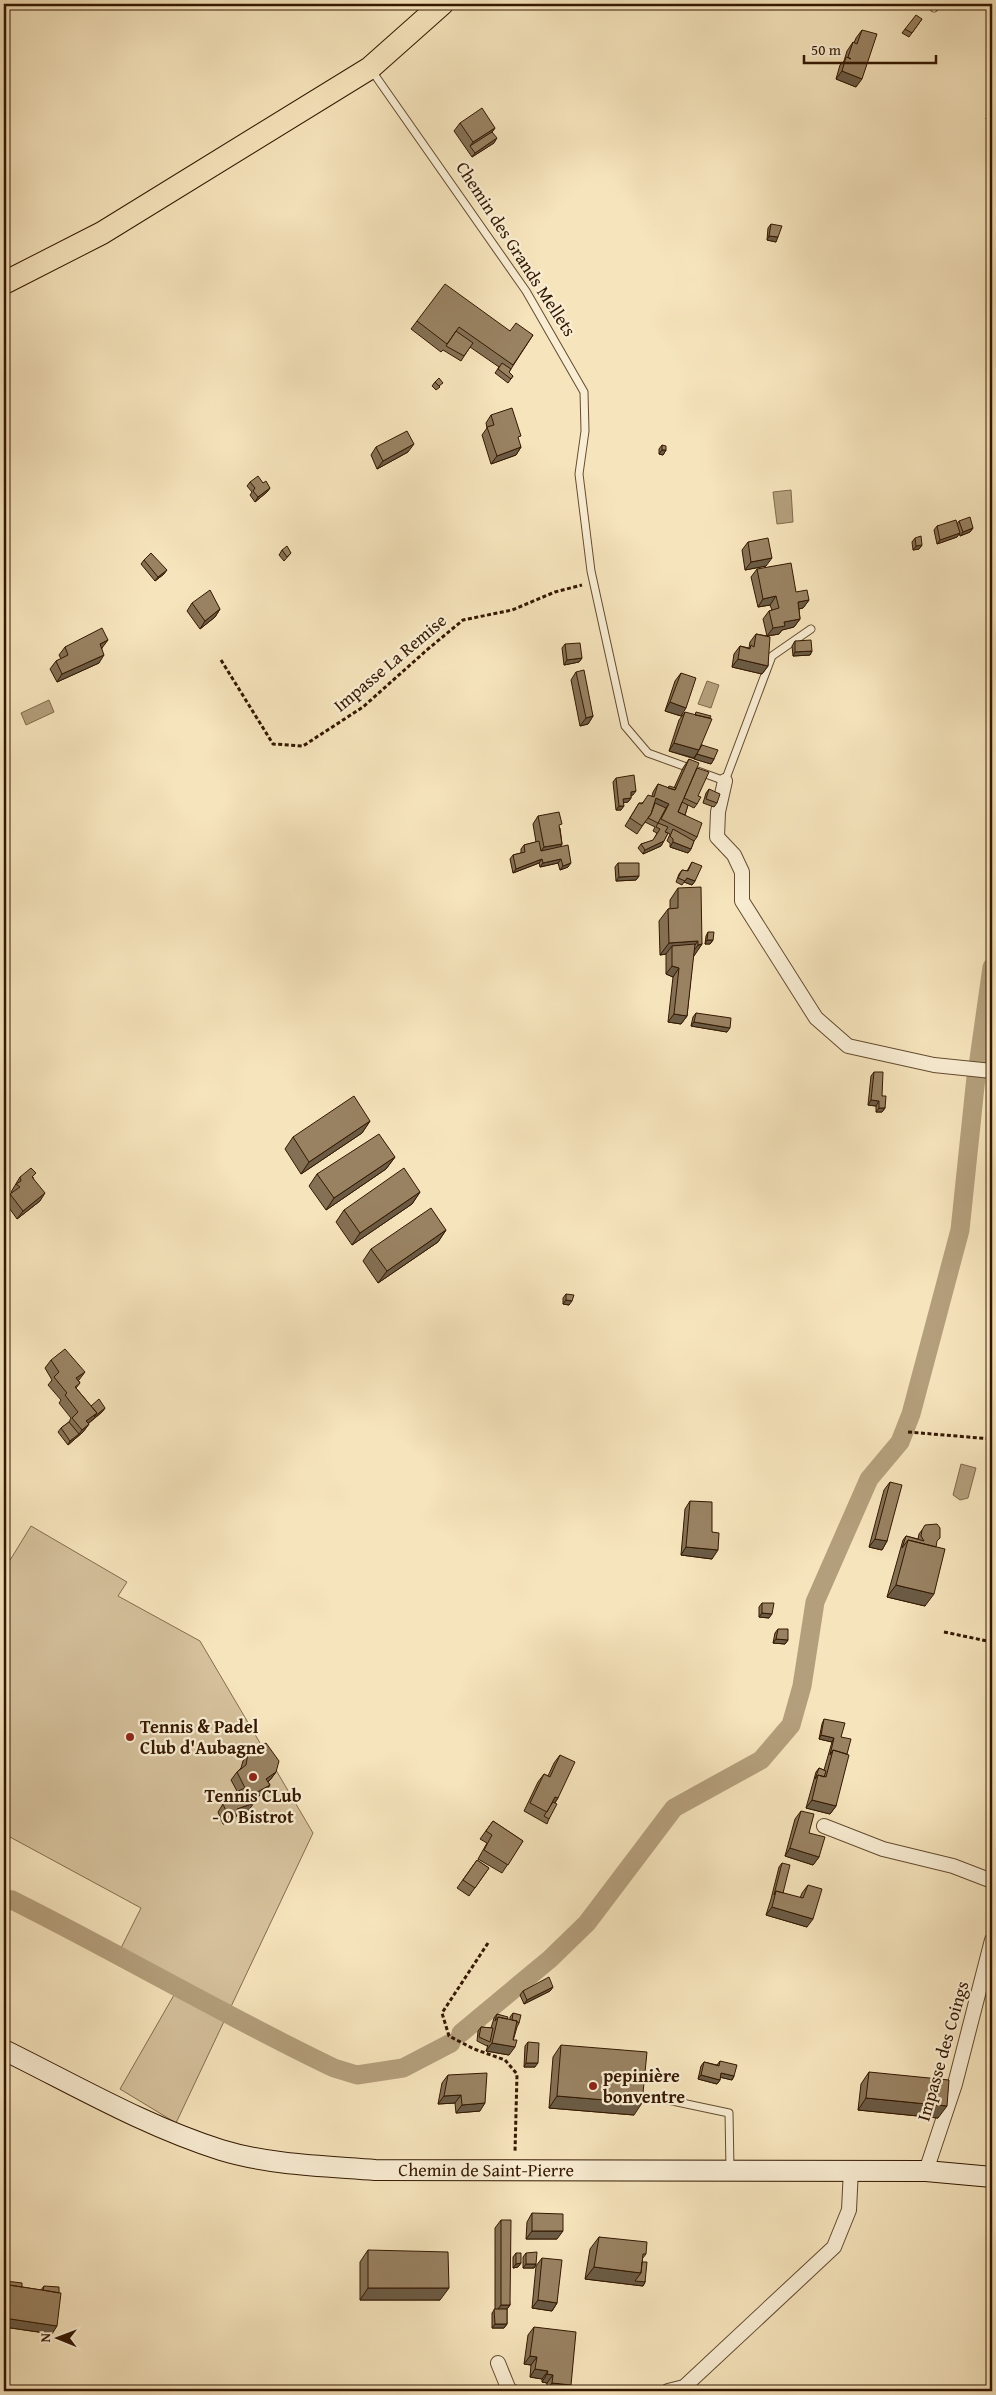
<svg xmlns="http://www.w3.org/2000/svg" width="996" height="2395" viewBox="0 0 996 2395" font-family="'Gentium Book Plus',serif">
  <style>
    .green { fill: #d5c19c; stroke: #846c4e }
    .water { fill: #b49f7c; stroke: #81694a }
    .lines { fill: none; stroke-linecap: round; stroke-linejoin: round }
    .canal { stroke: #b49f7c; stroke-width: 19 }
    .service-casing { stroke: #644b2f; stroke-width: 9 }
    .minor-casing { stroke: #644b2f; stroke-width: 16 }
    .secondary-casing { stroke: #341800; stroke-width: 22 }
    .primary-casing { stroke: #341800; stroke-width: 24 }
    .path { stroke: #341800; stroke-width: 3; stroke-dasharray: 4 2.5; stroke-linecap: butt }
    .service { stroke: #f9edd3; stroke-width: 7 }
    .minor { stroke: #f9edd3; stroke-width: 14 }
    .secondary { stroke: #f9edd3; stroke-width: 20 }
    .primary { stroke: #f6e4bc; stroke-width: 22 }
    .wall { fill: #847054; stroke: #341800 }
    .shaded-wall { fill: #6b5b45; stroke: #341800 }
    .building { fill: #998262; stroke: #341800 }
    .poi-dot { fill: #8f2418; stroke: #f9edd3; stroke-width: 2 }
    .labels { text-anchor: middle; stroke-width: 4.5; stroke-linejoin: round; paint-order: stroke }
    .street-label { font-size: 18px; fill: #341800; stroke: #f9edd3 }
    .poi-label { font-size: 18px; font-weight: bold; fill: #341800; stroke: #f9edd3; text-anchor: start }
  </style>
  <rect width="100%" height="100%" fill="#f6e4bc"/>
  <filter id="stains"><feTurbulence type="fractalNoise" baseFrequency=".004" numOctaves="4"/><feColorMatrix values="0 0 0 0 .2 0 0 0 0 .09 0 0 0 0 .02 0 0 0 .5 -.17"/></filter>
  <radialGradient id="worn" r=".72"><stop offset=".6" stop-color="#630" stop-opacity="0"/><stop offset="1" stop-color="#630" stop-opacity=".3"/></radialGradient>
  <!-- green -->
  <path class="green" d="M 31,1526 L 127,1582 L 118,1596 L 200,1641 L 313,1833 L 176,2123 L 120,2089 L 174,1995 L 116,1958 L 141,1908 L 10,1837 L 4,1848 L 4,1570 Z"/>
  <!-- water -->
  <path class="water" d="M 791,490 L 793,522 L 777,524 L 773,492 Z
    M 707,681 L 719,685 L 711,708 L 698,704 Z
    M 49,700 L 54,712 L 26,725 L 21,713 Z
    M 961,1464 L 976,1468 L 968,1498 L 960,1500 L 953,1495 Z"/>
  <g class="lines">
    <!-- canal -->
    <path class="canal" d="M 978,1066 L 992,967
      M 4,1899 L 12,1900 C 120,1954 225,2016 334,2068 L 357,2075 L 403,2068 L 451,2043
      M 461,2033 L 550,1959 L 587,1923 L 674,1808 L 761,1760 L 791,1725 L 802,1686 L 815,1602 L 869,1479 L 900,1442 L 911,1414 L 960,1230 L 976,1077"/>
    <defs>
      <path id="service" d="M 934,8 L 938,4
        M 372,71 L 526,291 L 584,392 L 585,431 L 579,474 L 591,571 L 625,726 L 648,753 L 725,781 L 772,656 L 811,629
        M 663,2099 L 729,2113 L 730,2169"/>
      <path id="minor" d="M 725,781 L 718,812 L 717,837 L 734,855 L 742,872 L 742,901 L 816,1018 L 848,1046 L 934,1065 L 992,1071
        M 824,1826 L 883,1849 L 953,1866 L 992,1881
        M 926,2171 L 955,2084 L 992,1940
        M 498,2363 L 509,2390 L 512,2391
        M 668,2391 L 684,2387 L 834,2247 L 849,2210 L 851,2169"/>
      <g id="secondary">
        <path id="s1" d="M 4,2050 C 75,2085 145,2126 221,2150 C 270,2165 324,2166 375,2170 L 926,2171 L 992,2177"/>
      </g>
      <path id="primary" d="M 4,283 L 102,233 L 370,68 L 442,4"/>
    </defs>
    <!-- service casing -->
    <use href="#service" class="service-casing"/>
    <!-- minor casing -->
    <use href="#minor" class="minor-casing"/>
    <!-- secondary casing -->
    <use href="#secondary" class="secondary-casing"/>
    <!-- primary casing -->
    <use href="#primary" class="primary-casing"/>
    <!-- path -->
    <path class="path" d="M 221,660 L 273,744 L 303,746 L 363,707 L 428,649 L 463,620 L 512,610 L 555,592 L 582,585
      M 908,1432 L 992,1439
      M 944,1632 L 992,1642
      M 488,1943 L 442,2013 L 449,2036 L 474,2049 L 505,2060 L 517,2074 L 515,2152"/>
    <!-- service -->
    <use href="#service" class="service"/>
    <!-- minor -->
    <use href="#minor" class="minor"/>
    <!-- secondary -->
    <use href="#secondary" class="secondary"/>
    <!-- primary -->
    <use href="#primary" class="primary"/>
  </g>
  <!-- wall -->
  <path class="wall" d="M 922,19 L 909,37 L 902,33 L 905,29 Z
    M 862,30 L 856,87 L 836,79 L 840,65 L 844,61 L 847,51 L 853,42 L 854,43 L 856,38 Z
    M 992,100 L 992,121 L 986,119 Z
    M 460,123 L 495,128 L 492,132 L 494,143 L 472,157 L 454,131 Z
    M 771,224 L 776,242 L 767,240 L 768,228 Z
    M 417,321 L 510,331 L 533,335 L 509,372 L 513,376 L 508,383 L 495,373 L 499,367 L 470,347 L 461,361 L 443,350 L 441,352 L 411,329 Z
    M 435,382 L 440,387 L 436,390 L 432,386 Z
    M 491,415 L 521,447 L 516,455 L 491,464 L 482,435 L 487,428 L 486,423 Z
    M 662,445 L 666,450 L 663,455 L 659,454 L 659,449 Z
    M 376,447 L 408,452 L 377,469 L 371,455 Z
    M 250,482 L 263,483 L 270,488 L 267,492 L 255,502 L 250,495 L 252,492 L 247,486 Z
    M 959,521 L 973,528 L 970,532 L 960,536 L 959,533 L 957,537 L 937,544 L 934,530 L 937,526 L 957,524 Z
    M 915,538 L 922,545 L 919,549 L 913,550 L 912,542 Z
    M 748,542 L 766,566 L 745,570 L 742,550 Z
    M 282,550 L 291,553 L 284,561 L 279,555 Z
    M 144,560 L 164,574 L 155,581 L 141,564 Z
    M 757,569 L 809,600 L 803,608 L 799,609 L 800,619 L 794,627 L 782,630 L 779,634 L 768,636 L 768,666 L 762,674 L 732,667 L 734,654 L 740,646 L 749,648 L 750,642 L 756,634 L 767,636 L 763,619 L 769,611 L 772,610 L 770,605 L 758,607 L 751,577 Z
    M 192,603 L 220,609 L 215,617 L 200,629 L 187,611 Z
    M 795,641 L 812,651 L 810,655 L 793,656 L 792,646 Z
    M 565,644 L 582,658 L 579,662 L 564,665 L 562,648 Z
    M 65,647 L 102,648 L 99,663 L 57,682 L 50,669 L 56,661 L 61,659 L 59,655 Z
    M 576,672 L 593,716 L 588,724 L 580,726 L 571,680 Z
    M 681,673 L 681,716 L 665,711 L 675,681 Z
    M 685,712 L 702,745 L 714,759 L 711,764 L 669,751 L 679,720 Z
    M 689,759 L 697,768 L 698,796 L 697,804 L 694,808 L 688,805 L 685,815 L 697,837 L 694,841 L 691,849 L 688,853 L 670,847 L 670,843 L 667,841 L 670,834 L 668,833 L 661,846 L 643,854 L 638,848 L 641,844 L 653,841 L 657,833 L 653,831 L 655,827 L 645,822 L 637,834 L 625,826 L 639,803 L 642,803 L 652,796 L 653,792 L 658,784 L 668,788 L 674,788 L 683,768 Z
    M 616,778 L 633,795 L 631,795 L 631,798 L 628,802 L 624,802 L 621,810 L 616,810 L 613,782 Z
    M 709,789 L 717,803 L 714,807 L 703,803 L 706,793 Z
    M 538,816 L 560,828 L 562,844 L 560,847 L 568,867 L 560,870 L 558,863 L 540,867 L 539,863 L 513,873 L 510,859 L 513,855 L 521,853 L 521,849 L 524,845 L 536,842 L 533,824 Z
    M 692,862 L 695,881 L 692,885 L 684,882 L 682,885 L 676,882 L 679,874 L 682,870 L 687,871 Z
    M 618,863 L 639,876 L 636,880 L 616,881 L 615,867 Z
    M 678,888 L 702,944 L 693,956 L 687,1016 L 681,1024 L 668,1022 L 673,977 L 666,974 L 666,954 L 660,955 L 659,921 L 668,909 L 670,909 L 670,900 Z
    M 708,932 L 713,940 L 710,944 L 705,944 L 706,936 Z
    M 696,1013 L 727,1032 L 691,1026 L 693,1017 Z
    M 874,1072 L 882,1096 L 885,1108 L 882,1112 L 876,1112 L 876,1106 L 868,1105 L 871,1076 Z
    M 370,1121 L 362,1133 L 301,1174 L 285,1149 L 293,1137 Z
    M 395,1157 L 386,1169 L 326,1210 L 309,1186 L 317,1174 Z
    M 20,1177 L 33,1177 L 40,1201 L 17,1219 L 5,1202 L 12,1193 L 11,1192 Z
    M 420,1192 L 412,1204 L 352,1245 L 336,1222 L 344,1210 Z
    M 446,1230 L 438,1242 L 378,1283 L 363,1261 L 371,1249 Z
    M 566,1294 L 569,1305 L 563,1304 L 563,1298 Z
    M 51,1360 L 79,1381 L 80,1383 L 76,1388 L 91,1406 L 105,1408 L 102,1412 L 88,1424 L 89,1424 L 83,1432 L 68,1445 L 58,1432 L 61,1428 L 69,1422 L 71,1418 L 59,1403 L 61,1400 L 48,1385 L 52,1380 L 45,1368 Z
    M 890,1482 L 887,1541 L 882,1550 L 869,1547 L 884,1490 Z
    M 690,1501 L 712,1532 L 712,1559 L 681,1555 L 685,1509 Z
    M 922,1530 L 936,1543 L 925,1606 L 887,1597 L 903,1540 L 906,1536 L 918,1539 L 919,1534 Z
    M 762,1603 L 769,1618 L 759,1617 L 759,1607 Z
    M 778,1629 L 788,1640 L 785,1644 L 773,1643 L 775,1633 Z
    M 824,1719 L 841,1737 L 836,1806 L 830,1814 L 806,1808 L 816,1772 L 819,1768 L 824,1770 L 832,1742 L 819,1739 L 822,1724 Z
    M 248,1753 L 276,1772 L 270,1780 L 268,1782 L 270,1785 L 264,1793 L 253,1799 L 248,1811 L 237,1815 L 233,1821 L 223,1824 L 218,1812 L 223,1804 L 229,1802 L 228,1801 L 234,1793 L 237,1791 L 231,1780 L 237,1772 L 241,1768 L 243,1761 Z
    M 560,1755 L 558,1798 L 555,1803 L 549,1819 L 547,1824 L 524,1811 L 538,1782 L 544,1774 L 548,1776 L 554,1763 Z
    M 801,1811 L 809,1833 L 819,1857 L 813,1865 L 785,1856 L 795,1819 Z
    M 493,1821 L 523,1841 L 502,1873 L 478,1859 L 487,1843 L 480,1839 Z
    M 477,1860 L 489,1868 L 469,1896 L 457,1888 Z
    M 782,1863 L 783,1893 L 800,1898 L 802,1893 L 808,1885 L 807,1927 L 766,1915 L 771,1899 L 779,1867 Z
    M 553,1987 L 550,1991 L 524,2004 L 520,1995 L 523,1991 Z
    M 513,2013 L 519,2023 L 517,2027 L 509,2055 L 486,2051 L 488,2045 L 487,2046 L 477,2041 L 478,2031 L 481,2027 L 491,2028 L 494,2018 L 497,2014 L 510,2020 L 510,2017 Z
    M 528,2042 L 535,2067 L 524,2067 L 525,2046 Z
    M 561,2045 L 634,2115 L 549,2108 L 553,2057 Z
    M 720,2061 L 734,2076 L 732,2080 L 720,2077 L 720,2080 L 717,2084 L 698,2079 L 701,2066 L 704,2062 L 717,2065 Z
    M 869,2072 L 938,2118 L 858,2110 L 861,2084 Z
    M 448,2075 L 480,2111 L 456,2113 L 455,2103 L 438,2104 L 442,2083 Z
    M 532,2213 L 557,2239 L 526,2239 L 527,2222 Z
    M 501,2220 L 510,2305 L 507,2309 L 507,2324 L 504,2328 L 492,2328 L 492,2313 L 495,2309 L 495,2228 Z
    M 599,2237 L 646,2254 L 642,2259 L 645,2282 L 643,2286 L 585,2279 L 590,2249 Z
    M 368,2250 L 440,2300 L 360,2300 L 360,2262 Z
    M 516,2253 L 521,2263 L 518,2267 L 513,2268 L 513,2257 Z
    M 526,2253 L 536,2264 L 534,2268 L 523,2268 L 523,2257 Z
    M 542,2258 L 557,2303 L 552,2311 L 532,2308 L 536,2266 Z
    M 6,2281 L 22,2287 L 41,2290 L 44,2286 L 52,2334 L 4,2327 L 4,2285 Z
    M 534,2327 L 571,2385 L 566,2391 L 546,2391 L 547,2383 L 542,2382 L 542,2379 L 530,2377 L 531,2365 L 524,2364 L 528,2335 Z"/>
  <!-- shaded-wall -->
  <path class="shaded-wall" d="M 842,71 L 862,79 L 856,87 L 836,79 Z
    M 991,111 L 992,111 L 992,121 L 986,119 Z
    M 495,128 L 489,136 L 470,146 L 473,142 Z
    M 497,138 L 494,143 L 472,157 L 475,153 Z
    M 769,236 L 778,237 L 776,242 L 767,240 Z
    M 414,444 L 408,452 L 377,469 L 383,461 Z
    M 521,447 L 516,455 L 491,464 L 497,456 Z
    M 662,450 L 666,450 L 663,455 L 659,454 Z
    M 270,488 L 267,492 L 255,502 L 258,497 Z
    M 973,528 L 970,532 L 960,536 L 963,532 Z
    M 960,533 L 957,537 L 937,544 L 940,540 Z
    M 922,545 L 919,549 L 913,550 L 916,546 Z
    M 772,558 L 766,566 L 745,570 L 751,562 Z
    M 167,570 L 164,574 L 155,581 L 158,577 Z
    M 776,596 L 770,605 L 758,607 L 763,599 Z
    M 809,600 L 803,608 L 793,610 L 798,602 Z
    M 220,609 L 215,617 L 200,629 L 205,621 Z
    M 800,619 L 794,627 L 782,630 L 779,634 L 767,636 L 773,628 L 784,622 Z
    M 108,640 L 102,648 L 95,652 L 100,644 Z
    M 812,651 L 810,655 L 793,656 L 795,652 Z
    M 104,655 L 99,663 L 57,682 L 62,674 Z
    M 582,658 L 579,662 L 564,665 L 567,660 Z
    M 738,659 L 768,666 L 762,674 L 732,667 Z
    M 670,702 L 686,708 L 681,716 L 665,711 Z
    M 593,716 L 588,724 L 580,726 L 586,718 Z
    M 674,743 L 699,750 L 694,758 L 669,751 Z
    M 697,754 L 714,759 L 711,764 L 694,759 Z
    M 636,791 L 633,795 L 628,796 L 631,792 Z
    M 631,798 L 628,802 L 621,803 L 623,799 Z
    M 656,798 L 669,804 L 663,812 L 652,807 Z
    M 619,806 L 624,806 L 621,810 L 616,810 Z
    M 664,841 L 661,846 L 643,854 L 645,850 Z
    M 673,842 L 691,849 L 688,853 L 670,847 Z
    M 562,844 L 557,852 L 538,855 L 544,847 Z
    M 542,859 L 539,863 L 513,873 L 516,869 Z
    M 561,859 L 558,863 L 540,867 L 543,863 Z
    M 571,863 L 568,867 L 560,870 L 563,866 Z
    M 639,876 L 636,880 L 616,881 L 619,877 Z
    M 687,878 L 695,881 L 692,885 L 684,882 Z
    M 707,940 L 713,940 L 710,944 L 705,944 Z
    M 698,941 L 689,953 L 672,946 L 666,954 L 660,955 L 669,943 Z
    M 702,944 L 694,956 L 689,957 L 698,945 Z
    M 672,966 L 679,968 L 673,977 L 666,974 Z
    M 674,1014 L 687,1016 L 681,1024 L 668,1022 Z
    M 694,1022 L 730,1028 L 727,1032 L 691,1026 Z
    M 871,1100 L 879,1101 L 876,1106 L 868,1105 Z
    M 879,1108 L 885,1108 L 882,1112 L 876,1112 Z
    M 370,1121 L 362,1133 L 301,1174 L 309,1162 Z
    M 395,1157 L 386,1169 L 326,1210 L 334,1198 Z
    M 420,1192 L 412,1204 L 352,1245 L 360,1233 Z
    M 45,1193 L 40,1201 L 17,1219 L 23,1211 Z
    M 446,1230 L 438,1242 L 378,1283 L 387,1271 Z
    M 566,1300 L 572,1301 L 569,1305 L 563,1304 Z
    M 85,1372 L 79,1380 L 71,1386 L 76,1378 Z
    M 105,1408 L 102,1412 L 81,1429 L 86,1421 L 97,1413 Z
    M 89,1424 L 83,1432 L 68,1445 L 70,1441 L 79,1434 L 82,1430 Z
    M 875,1539 L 887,1541 L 882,1550 L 869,1547 Z
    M 686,1547 L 718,1550 L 712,1559 L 681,1555 Z
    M 896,1585 L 934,1594 L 925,1606 L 887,1597 Z
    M 762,1613 L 772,1614 L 769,1618 L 759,1617 Z
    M 776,1639 L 788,1640 L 785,1644 L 773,1643 Z
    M 821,1735 L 834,1738 L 832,1742 L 819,1739 Z
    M 276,1772 L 270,1780 L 260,1787 L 266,1779 Z
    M 270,1785 L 264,1793 L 246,1803 L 252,1795 Z
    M 555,1797 L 558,1798 L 552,1806 L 550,1806 Z
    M 812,1800 L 836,1806 L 830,1814 L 806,1808 Z
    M 254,1803 L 248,1811 L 237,1815 L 233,1821 L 223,1824 L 228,1816 L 237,1809 Z
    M 790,1848 L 819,1857 L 813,1865 L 785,1856 Z
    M 772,1907 L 813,1919 L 807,1927 L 766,1915 Z
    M 553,1987 L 550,1991 L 524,2004 L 527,2000 Z
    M 492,2043 L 515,2047 L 509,2055 L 486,2051 Z
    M 526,2063 L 538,2063 L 535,2067 L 524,2067 Z
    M 721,2073 L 734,2076 L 732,2080 L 719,2077 Z
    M 701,2075 L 720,2080 L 717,2084 L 698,2079 Z
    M 461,2095 L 455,2103 L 438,2104 L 444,2096 Z
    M 557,2096 L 642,2103 L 634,2115 L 549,2108 Z
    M 866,2098 L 947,2106 L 938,2118 L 858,2110 Z
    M 485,2103 L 480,2111 L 456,2113 L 462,2105 Z
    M 532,2231 L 563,2231 L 557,2239 L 526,2239 Z
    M 521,2263 L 518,2267 L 513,2268 L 516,2264 Z
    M 526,2264 L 536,2264 L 534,2268 L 523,2268 Z
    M 594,2267 L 641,2273 L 645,2282 L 643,2286 L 585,2279 Z
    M 368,2288 L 449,2288 L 440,2300 L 360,2300 Z
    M 538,2300 L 557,2303 L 552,2311 L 532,2308 Z
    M 501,2305 L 510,2305 L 504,2313 L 495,2313 Z
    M 4,2318 L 57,2326 L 52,2334 L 4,2327 Z
    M 495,2324 L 507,2324 L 504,2328 L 492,2328 Z
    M 530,2356 L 537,2357 L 531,2365 L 524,2364 Z
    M 535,2369 L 548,2371 L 542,2379 L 530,2377 Z
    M 547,2374 L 553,2375 L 547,2383 L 542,2382 Z
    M 552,2383 L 571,2385 L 566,2391 L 546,2391 Z"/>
  <!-- building -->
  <path class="building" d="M 916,15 L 922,19 L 912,33 L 905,29 Z
    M 862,30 L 877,34 L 862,79 L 842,71 L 846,57 L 851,59 L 848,57 L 853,42 L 857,44 Z
    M 482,108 L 495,128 L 473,142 L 460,123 Z
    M 492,132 L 497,138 L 475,153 L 470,146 Z
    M 771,224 L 782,226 L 778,237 L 769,236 Z
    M 445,284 L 510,331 L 516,323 L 533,335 L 513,365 L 459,327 L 447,344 L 417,321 Z
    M 456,331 L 473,343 L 464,356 L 446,346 Z
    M 502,363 L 511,369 L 509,372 L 513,376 L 511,379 L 498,369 Z
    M 439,378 L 443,383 L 439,386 L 435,382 Z
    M 512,408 L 521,436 L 518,437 L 521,447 L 497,456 L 487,427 L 494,425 L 491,415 Z
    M 407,431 L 414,444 L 383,461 L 376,447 Z
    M 662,445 L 666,446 L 666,450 L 662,450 Z
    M 258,476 L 263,483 L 266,481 L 270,488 L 258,497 L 253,491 L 255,488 L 250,482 Z
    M 970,517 L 973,528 L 963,532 L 959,521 Z
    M 956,520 L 960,533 L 940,540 L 937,526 Z
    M 921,536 L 922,545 L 916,546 L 915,538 Z
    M 768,538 L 772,558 L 751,562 L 748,542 Z
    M 287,546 L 291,553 L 287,557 L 282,550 Z
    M 151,553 L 167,570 L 158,577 L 144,560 Z
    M 791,563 L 796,592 L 807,590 L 809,600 L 798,602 L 800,619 L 784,622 L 785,626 L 773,628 L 769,611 L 779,608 L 776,596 L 763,599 L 757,569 Z
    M 210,590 L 220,609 L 205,621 L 192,603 Z
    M 102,628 L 108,640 L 100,644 L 104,655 L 62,674 L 56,661 L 68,655 L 65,647 Z
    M 756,634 L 770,637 L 768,666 L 738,659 L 740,646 L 750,649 L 751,645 L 754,647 Z
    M 811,640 L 812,651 L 795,652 L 795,641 Z
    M 580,643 L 582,658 L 567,660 L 565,644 Z
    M 584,670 L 593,716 L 586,718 L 576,672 Z
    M 681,673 L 696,678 L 686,708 L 670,702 Z
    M 685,712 L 712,719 L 699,750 L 674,743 Z
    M 696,712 L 711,716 L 710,718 L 695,715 Z
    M 702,745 L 718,750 L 714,759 L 697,754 L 699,750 Z
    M 689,759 L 699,763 L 678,812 L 702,823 L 697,837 L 661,819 L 669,804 L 656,798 L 651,814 L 642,826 L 630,818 L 639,803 L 642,804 L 648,795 L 654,797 L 658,784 L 675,790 Z
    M 697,768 L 709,772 L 698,796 L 701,797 L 697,804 L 684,798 Z
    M 634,775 L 636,791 L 631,792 L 631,798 L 623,799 L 624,806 L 619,806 L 616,778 Z
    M 669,786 L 676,788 L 675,790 L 668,788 Z
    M 709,789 L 720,794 L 717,803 L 706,799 Z
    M 682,802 L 688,805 L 685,815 L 678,812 Z
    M 655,803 L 666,808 L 658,823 L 648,818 L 651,814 Z
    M 559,812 L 562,824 L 559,825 L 562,844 L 544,847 L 538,816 Z
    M 658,823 L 668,827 L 665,832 L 668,833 L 664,841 L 645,850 L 641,844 L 653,840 L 660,829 L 656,827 Z
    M 673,829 L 694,841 L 691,849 L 673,842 L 673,839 L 670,836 Z
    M 539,841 L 541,851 L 568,845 L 571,863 L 563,866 L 561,859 L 543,863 L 542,859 L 516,869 L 513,855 L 525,852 L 524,845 Z
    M 692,862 L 702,866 L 695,881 L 687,878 L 685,881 L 678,878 L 682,870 L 688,871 Z
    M 618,863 L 639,863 L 639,876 L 619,877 Z
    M 701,887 L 702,944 L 698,945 L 698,941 L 669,943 L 668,909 L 678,908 L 678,888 Z
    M 708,932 L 714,932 L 713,940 L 707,940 Z
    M 695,944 L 687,1016 L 674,1014 L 679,968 L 672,966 L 672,946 Z
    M 696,1013 L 731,1018 L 730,1028 L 694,1022 Z
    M 874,1072 L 883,1072 L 882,1096 L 886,1096 L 885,1108 L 879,1108 L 879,1101 L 871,1100 Z
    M 354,1096 L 370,1121 L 309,1162 L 293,1137 Z
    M 379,1134 L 395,1157 L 334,1198 L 317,1174 Z
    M 31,1168 L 36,1173 L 32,1177 L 45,1193 L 23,1211 L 10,1194 L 20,1187 L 16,1184 L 21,1181 L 20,1177 Z
    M 404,1168 L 420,1192 L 360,1233 L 344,1210 Z
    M 431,1208 L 446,1230 L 387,1271 L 371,1249 Z
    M 566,1294 L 574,1295 L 572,1301 L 566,1300 Z
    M 65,1349 L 85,1372 L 76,1378 L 80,1383 L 75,1387 L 97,1413 L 86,1421 L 89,1424 L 82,1430 L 72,1418 L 78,1412 L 65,1395 L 67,1393 L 54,1377 L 59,1372 L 51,1360 Z
    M 99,1399 L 105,1408 L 94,1417 L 97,1413 L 91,1406 Z
    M 69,1422 L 79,1434 L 70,1441 L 61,1428 Z
    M 890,1482 L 902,1485 L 887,1541 L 875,1539 Z
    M 690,1501 L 712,1502 L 712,1532 L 719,1533 L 718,1550 L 686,1547 Z
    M 937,1524 L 940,1528 L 940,1538 L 937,1541 L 936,1547 L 908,1540 L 902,1548 L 906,1536 L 924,1541 L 921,1536 L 922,1530 L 925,1525 Z
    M 908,1540 L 945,1549 L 934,1594 L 896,1585 Z
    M 762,1603 L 774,1603 L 772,1614 L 762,1613 Z
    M 778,1629 L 788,1629 L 788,1640 L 776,1639 Z
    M 824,1719 L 845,1723 L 841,1737 L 851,1739 L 847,1754 L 833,1750 L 830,1755 L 834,1738 L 821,1735 Z
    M 266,1743 L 279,1761 L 276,1772 L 266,1779 L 270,1785 L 252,1795 L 254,1803 L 237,1809 L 239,1813 L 228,1816 L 223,1804 L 233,1800 L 234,1804 L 237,1802 L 234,1793 L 245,1788 L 237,1772 L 246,1765 L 248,1753 Z
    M 833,1750 L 849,1755 L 836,1806 L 812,1800 L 818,1775 L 826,1777 Z
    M 560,1755 L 575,1762 L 558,1798 L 555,1797 L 547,1812 L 530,1803 L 544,1774 L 550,1777 Z
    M 819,1768 L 826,1771 L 824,1777 L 818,1775 L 815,1779 Z
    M 553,1802 L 557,1804 L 549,1819 L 544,1816 Z
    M 801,1811 L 814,1814 L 809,1833 L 825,1837 L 819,1857 L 790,1848 Z
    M 493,1821 L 523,1841 L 508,1865 L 484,1850 L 492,1835 L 486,1831 Z
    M 477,1860 L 489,1868 L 475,1888 L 463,1880 Z
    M 782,1863 L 790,1865 L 783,1893 L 776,1891 L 774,1895 Z
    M 808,1885 L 822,1889 L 813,1919 L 772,1907 L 776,1891 L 803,1898 Z
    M 549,1977 L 553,1987 L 527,2000 L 523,1991 Z
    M 513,2013 L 521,2015 L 519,2023 L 517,2022 L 517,2021 L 512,2020 Z
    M 497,2014 L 508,2017 L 507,2019 L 498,2017 L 495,2021 Z
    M 498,2017 L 517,2021 L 513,2040 L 517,2040 L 515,2047 L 492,2043 Z
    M 481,2027 L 493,2028 L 490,2042 L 479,2037 Z
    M 528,2042 L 539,2043 L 538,2063 L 526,2063 Z
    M 561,2045 L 647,2052 L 642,2103 L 557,2096 Z
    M 720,2061 L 737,2065 L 734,2076 L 721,2073 L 720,2080 L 701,2075 L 704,2062 L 719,2066 Z
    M 869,2072 L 949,2080 L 947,2106 L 866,2098 Z
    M 487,2073 L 485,2103 L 462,2105 L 461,2095 L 444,2096 L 448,2075 Z
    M 4,2209 L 7,2209 L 4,2234 Z
    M 532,2213 L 563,2214 L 563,2231 L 532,2231 Z
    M 501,2220 L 511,2220 L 510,2305 L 501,2305 Z
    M 599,2237 L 647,2242 L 646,2254 L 643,2254 L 641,2273 L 594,2267 Z
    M 368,2250 L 448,2252 L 449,2288 L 368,2288 Z
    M 537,2252 L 536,2264 L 526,2264 L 526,2253 Z
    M 516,2253 L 521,2253 L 521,2263 L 516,2264 Z
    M 542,2258 L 562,2260 L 557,2303 L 538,2300 Z
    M 642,2262 L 647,2262 L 645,2282 L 635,2281 L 641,2273 Z
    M 6,2281 L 22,2283 L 22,2287 L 9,2285 L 6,2289 Z
    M 9,2285 L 61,2293 L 57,2326 L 4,2318 Z
    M 44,2286 L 59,2287 L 59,2293 L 43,2290 Z
    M 4,2289 L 6,2289 L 4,2304 Z
    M 494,2309 L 507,2309 L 507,2324 L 495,2324 Z
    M 534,2327 L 576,2332 L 571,2385 L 552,2383 L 553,2375 L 547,2374 L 548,2371 L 535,2369 L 537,2357 L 530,2356 Z"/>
  <!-- markers -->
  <g class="poi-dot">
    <circle cx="130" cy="1737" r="5"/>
    <circle cx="253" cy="1777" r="5"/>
    <circle cx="593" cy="2086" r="5"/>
  </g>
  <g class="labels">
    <!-- street labels -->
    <g class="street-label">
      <text transform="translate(516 249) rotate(57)" y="6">Chemin des Grands Mellets</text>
      <text transform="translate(390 663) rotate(-40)" y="6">Impasse La Remise</text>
      <text transform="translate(943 2051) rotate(-74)" y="6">Impasse des Coings</text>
      <text dy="6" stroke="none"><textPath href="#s1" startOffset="506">Chemin de Saint-Pierre</textPath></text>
    </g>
    <!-- poi labels -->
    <g class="poi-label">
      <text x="140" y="1733">Tennis &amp; Padel<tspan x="140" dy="21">Club d'Aubagne</tspan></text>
      <text x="253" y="1802" text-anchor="middle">Tennis CLub<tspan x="253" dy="21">- O Bistrot</tspan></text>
      <text x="603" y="2082">pepinière<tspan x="603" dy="21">bonventre</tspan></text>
    </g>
  </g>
  <!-- margin -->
  <rect width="996" height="2395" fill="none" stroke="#f6e4bc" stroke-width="20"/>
  <rect x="5" y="5" width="986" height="2385" fill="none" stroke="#341800" stroke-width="2.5"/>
  <rect x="10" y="10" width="976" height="2375" fill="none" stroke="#341800"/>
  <!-- north arrow -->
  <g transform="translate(58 2338) rotate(271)" stroke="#f9edd3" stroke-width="4" paint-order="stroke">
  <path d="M0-4L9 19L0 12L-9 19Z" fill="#341800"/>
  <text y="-8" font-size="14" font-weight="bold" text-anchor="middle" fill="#341800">N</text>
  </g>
  <!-- scale -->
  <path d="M804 55v8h132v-8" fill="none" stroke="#341800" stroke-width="2.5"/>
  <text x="811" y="55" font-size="15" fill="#341800" stroke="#f9edd3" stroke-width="4" paint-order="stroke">50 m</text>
  <rect width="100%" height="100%" filter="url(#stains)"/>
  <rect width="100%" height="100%" fill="url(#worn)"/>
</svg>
